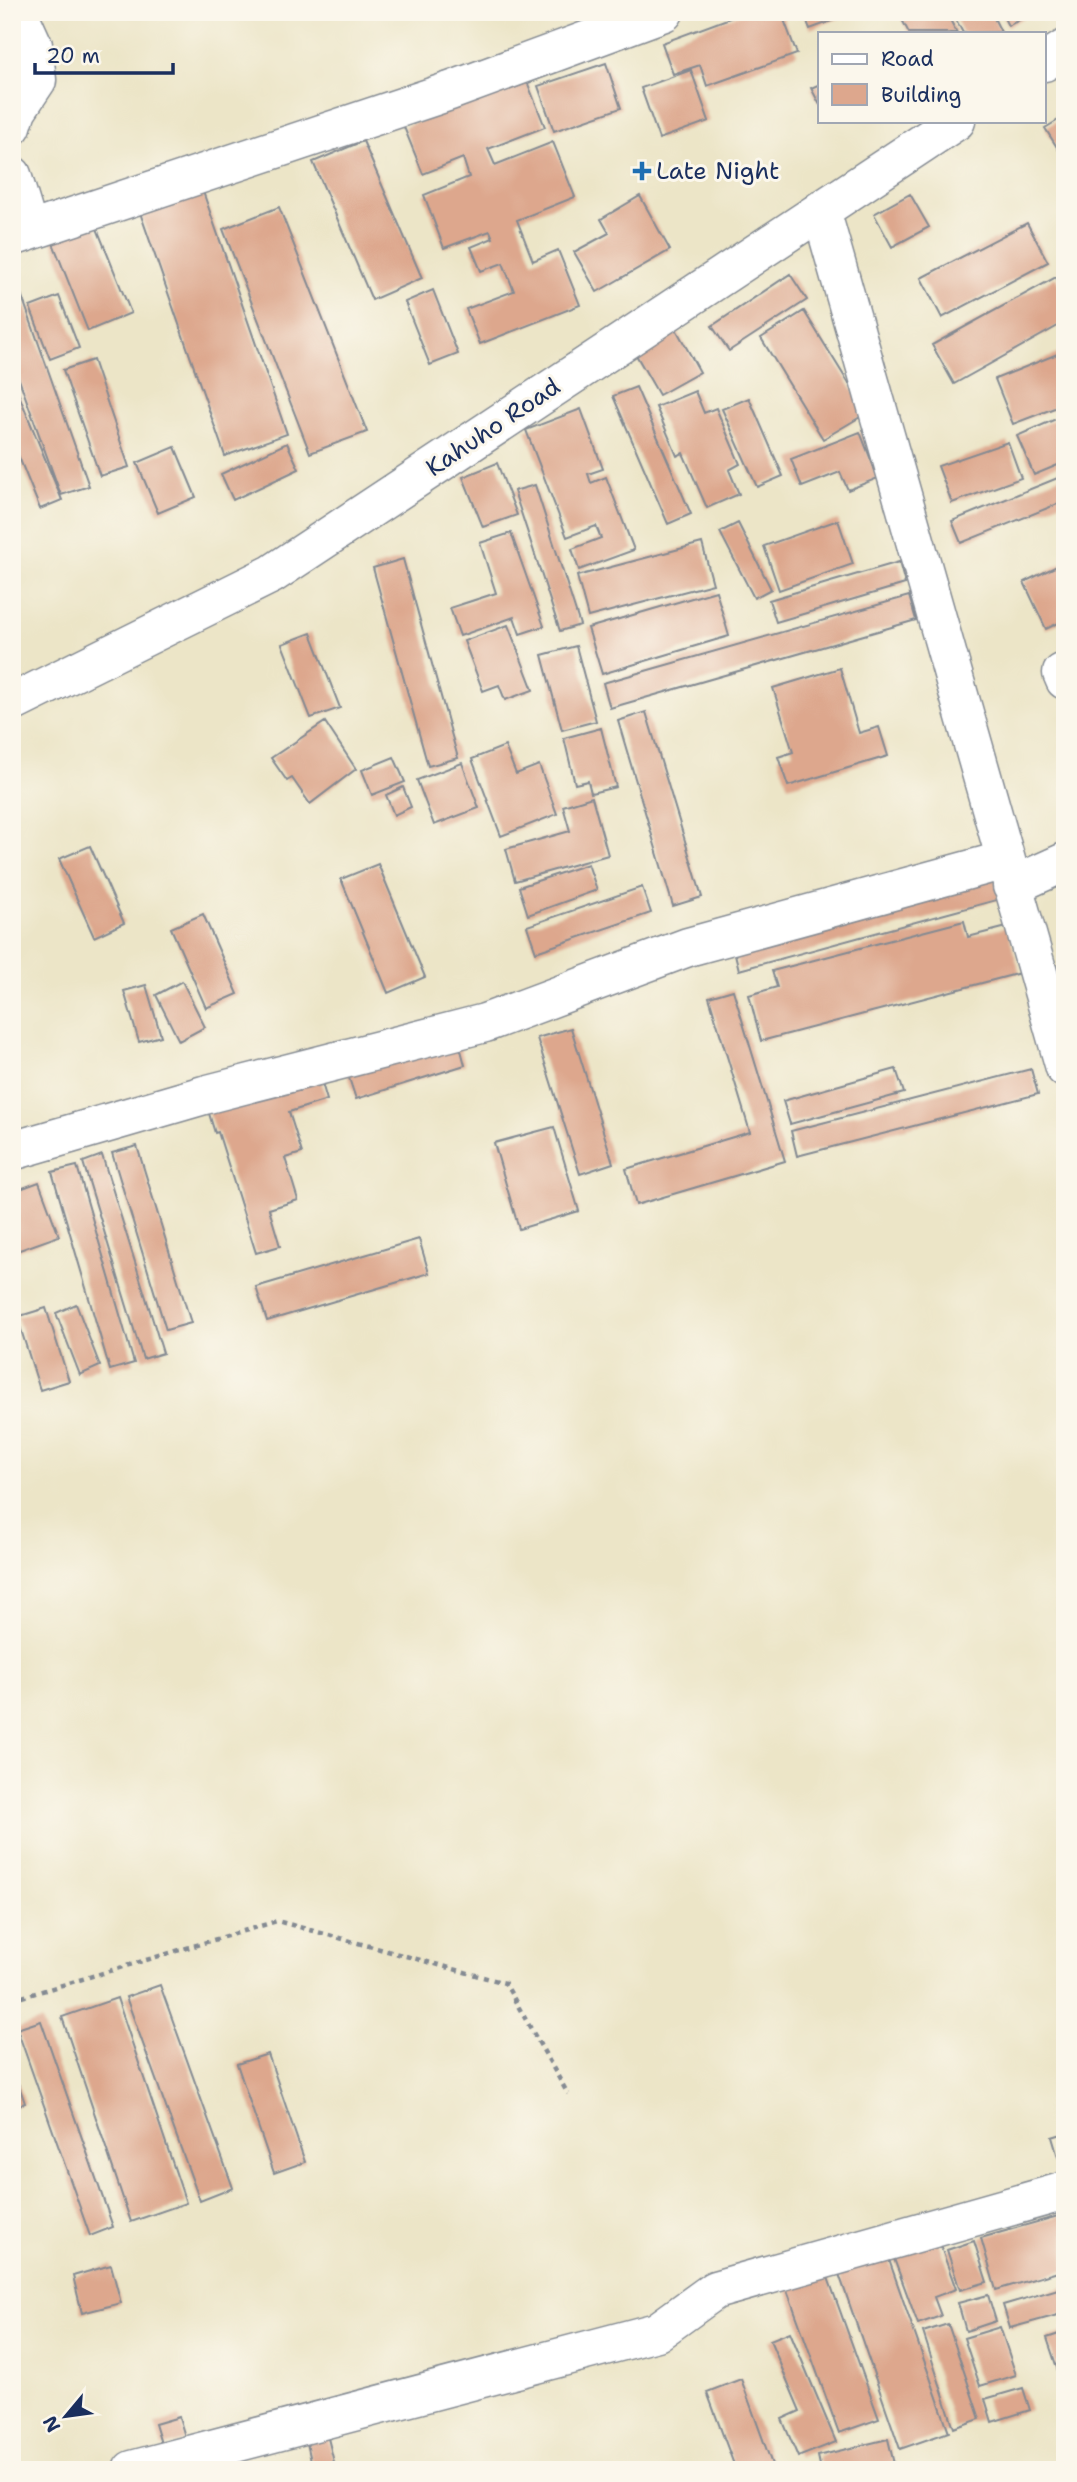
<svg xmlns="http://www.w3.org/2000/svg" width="1077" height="2482" viewBox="0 0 1077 2482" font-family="'Shantell Sans',sans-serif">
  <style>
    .building { fill: #dda78d }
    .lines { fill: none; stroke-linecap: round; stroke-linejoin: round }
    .minor-casing { stroke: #848a92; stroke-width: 41 }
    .path { stroke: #848a92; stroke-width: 4.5; stroke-dasharray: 5 5; stroke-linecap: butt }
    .minor { stroke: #fff; stroke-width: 38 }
    .poi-dot { fill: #1f6fb2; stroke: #fbf7ec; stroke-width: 2.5 }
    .labels { text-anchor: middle; stroke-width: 6; stroke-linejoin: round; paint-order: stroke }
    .poi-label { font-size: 24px; fill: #1b2f5e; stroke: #fbf7ec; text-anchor: start }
    .street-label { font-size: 24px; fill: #1b2f5e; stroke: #fbf7ec }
  </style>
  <rect width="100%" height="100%" fill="#fbf7ec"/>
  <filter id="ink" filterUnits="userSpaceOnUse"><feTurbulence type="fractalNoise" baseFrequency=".0143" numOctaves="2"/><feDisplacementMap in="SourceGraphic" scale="14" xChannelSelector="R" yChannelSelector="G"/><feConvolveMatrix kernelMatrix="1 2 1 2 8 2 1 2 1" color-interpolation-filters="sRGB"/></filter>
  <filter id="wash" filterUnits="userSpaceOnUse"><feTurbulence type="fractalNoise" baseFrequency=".00686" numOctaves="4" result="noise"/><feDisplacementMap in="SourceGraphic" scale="28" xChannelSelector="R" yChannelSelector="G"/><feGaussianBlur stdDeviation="1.57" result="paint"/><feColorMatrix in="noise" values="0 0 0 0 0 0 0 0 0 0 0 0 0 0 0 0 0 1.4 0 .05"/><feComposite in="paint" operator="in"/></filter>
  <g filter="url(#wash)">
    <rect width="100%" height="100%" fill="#ece5c7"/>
    <g id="blocks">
      <!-- building -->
      <path class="building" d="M 746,12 L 781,12 L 797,54 L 707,86 L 700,65 L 673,74 L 662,43 Z
        M 803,12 L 847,12 L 848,15 L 810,29 Z
        M 898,12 L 946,12 L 957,33 L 909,33 Z
        M 952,12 L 991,12 L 1001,32 L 963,33 Z
        M 1001,12 L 1034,12 L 1008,26 Z
        M 606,63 L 621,108 L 554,131 L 538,86 Z
        M 691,70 L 709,121 L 659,139 L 641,88 Z
        M 526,79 L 545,127 L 488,149 L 495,165 L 553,142 L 575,197 L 517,220 L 533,261 L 558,250 L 580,305 L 480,344 L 466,309 L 514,291 L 503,263 L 481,271 L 471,247 L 493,238 L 490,231 L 444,248 L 424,195 L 469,177 L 463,158 L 423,174 L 404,127 Z
        M 820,84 L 820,105 L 811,88 Z
        M 1065,116 L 1065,160 L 1045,128 Z
        M 363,141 L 422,278 L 372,300 L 313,162 Z
        M 200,183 L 287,434 L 225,456 L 137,204 Z
        M 910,194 L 929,227 L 892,247 L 874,214 Z
        M 640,196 L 670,250 L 597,292 L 574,252 L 609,233 L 601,219 Z
        M 279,207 L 367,432 L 310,453 L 223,229 Z
        M 94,221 L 131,313 L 88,331 L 51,238 Z
        M 1027,223 L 1048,262 L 942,318 L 921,278 Z
        M 13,271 L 89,486 L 61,495 L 12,360 Z
        M 790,274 L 807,300 L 729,351 L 712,326 Z
        M 1056,277 L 1065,293 L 1065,322 L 954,384 L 932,345 Z
        M 433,290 L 458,354 L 430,365 L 405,302 Z
        M 59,296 L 79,348 L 50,359 L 30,307 Z
        M 804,311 L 867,413 L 823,439 L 761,338 Z
        M 676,329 L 700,372 L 659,395 L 635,353 Z
        M 1065,351 L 1065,404 L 1013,424 L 995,379 Z
        M 93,360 L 129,467 L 100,476 L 63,370 Z
        M 12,378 L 62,500 L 40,509 L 12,440 Z
        M 636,387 L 691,514 L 668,524 L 613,396 Z
        M 695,391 L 704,413 L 716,408 L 740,464 L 729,470 L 739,494 L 707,508 L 683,453 L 677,456 L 656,407 Z
        M 749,398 L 783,476 L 757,487 L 722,409 Z
        M 581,409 L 603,469 L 588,474 L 591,483 L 606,477 L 634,550 L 579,570 L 572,549 L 601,538 L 596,526 L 567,537 L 526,430 Z
        M 1065,415 L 1065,462 L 1034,475 L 1017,436 Z
        M 860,432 L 878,478 L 848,490 L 840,472 L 802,487 L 791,459 Z
        M 1008,442 L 1021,478 L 952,503 L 938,466 Z
        M 287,443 L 299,469 L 233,500 L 221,474 Z
        M 175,447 L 196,497 L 158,513 L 137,463 Z
        M 497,463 L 517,515 L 483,527 L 463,477 Z
        M 1065,475 L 1065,501 L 961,543 L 952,521 Z
        M 535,485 L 580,625 L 560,631 L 514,491 Z
        M 838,520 L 853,564 L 779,590 L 764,546 Z
        M 738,523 L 771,589 L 754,598 L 720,532 Z
        M 511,533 L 544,626 L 520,634 L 514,617 L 460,636 L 450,608 L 496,593 L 480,543 Z
        M 702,543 L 713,584 L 588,617 L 577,576 Z
        M 403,559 L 458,758 L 428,766 L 373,568 Z
        M 899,562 L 905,584 L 776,622 L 769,600 Z
        M 1065,562 L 1065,620 L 1046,629 L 1024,582 Z
        M 716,591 L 729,636 L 602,674 L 588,628 Z
        M 909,596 L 916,620 L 610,708 L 603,683 Z
        M 508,625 L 533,690 L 505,700 L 499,685 L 483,691 L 464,641 Z
        M 311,633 L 340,708 L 311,718 L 282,644 Z
        M 576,646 L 596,721 L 562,730 L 542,655 Z
        M 840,668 L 859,733 L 879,727 L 888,756 L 788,786 L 778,757 L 793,752 L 773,688 Z
        M 646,712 L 702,897 L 673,906 L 618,721 Z
        M 325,722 L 356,769 L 310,804 L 292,778 L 287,781 L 271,758 Z
        M 601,728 L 616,787 L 591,793 L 588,781 L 575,784 L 564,738 Z
        M 505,746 L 516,774 L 539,765 L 557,814 L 501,836 L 472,759 Z
        M 394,757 L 405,782 L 372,795 L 362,770 Z
        M 462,763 L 479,808 L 434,825 L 417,780 Z
        M 403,787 L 411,807 L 394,815 L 386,795 Z
        M 592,797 L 608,855 L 515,881 L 506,849 L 570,831 L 563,806 Z
        M 90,846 L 124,923 L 94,937 L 59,859 Z
        M 378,864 L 425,977 L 388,993 L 341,879 Z
        M 588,864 L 597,890 L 528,915 L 519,887 Z
        M 993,871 L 1000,899 L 739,970 L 732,942 Z
        M 642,887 L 651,913 L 536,952 L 527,926 Z
        M 203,914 L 238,994 L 206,1008 L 171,928 Z
        M 964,921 L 968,937 L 1007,927 L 1020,973 L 761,1041 L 749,995 L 777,987 L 772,971 Z
        M 182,981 L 205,1027 L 179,1041 L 156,995 Z
        M 146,985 L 161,1036 L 139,1042 L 124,991 Z
        M 733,990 L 785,1161 L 636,1205 L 626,1169 L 750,1132 L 709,997 Z
        M 571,1028 L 613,1163 L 580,1174 L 537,1038 Z
        M 457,1035 L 465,1065 L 356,1099 L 346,1069 Z
        M 896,1069 L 904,1093 L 790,1124 L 783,1101 Z
        M 1031,1069 L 1038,1094 L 797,1156 L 791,1131 Z
        M 319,1073 L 327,1100 L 289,1112 L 302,1153 L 285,1158 L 298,1200 L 269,1209 L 280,1246 L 256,1253 L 218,1132 L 215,1133 L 207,1107 Z
        M 554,1127 L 579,1211 L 519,1229 L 494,1143 Z
        M 137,1146 L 191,1323 L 166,1330 L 112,1153 Z
        M 102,1155 L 163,1353 L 143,1359 L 83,1162 Z
        M 77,1166 L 134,1363 L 110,1370 L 52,1172 Z
        M 39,1182 L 59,1236 L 14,1252 L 12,1246 L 12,1192 Z
        M 419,1239 L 429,1273 L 267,1321 L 256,1287 Z
        M 76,1304 L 100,1366 L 80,1375 L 56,1313 Z
        M 46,1308 L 69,1381 L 40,1390 L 17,1317 Z
        M 160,1985 L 233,2188 L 200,2201 L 126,1997 Z
        M 117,1998 L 186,2203 L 131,2222 L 62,2017 Z
        M 41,2021 L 113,2227 L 90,2236 L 17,2029 Z
        M 268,2054 L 305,2162 L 274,2173 L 237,2064 Z
        M 12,2066 L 25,2103 L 12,2107 Z
        M 1065,2133 L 1065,2155 L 1058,2157 L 1052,2137 Z
        M 1065,2214 L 1065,2270 L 996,2290 L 981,2238 Z
        M 938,2239 L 956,2289 L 934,2297 L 941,2316 L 918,2324 L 893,2256 Z
        M 974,2241 L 987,2282 L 960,2290 L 947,2250 Z
        M 887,2254 L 949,2432 L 900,2449 L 838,2271 Z
        M 111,2265 L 121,2303 L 82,2313 L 73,2276 Z
        M 826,2272 L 879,2419 L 839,2433 L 786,2287 Z
        M 1065,2287 L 1065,2313 L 1010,2328 L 1003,2305 Z
        M 988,2295 L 996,2321 L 966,2331 L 958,2303 Z
        M 948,2324 L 980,2419 L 954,2428 L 923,2332 Z
        M 1000,2327 L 1016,2375 L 980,2386 L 964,2338 Z
        M 790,2332 L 836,2442 L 798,2457 L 782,2419 L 800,2411 L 770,2340 Z
        M 1065,2332 L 1065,2389 L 1064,2389 L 1047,2338 Z
        M 741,2379 L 774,2470 L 736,2470 L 707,2392 Z
        M 1023,2388 L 1030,2410 L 992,2422 L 985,2399 Z
        M 179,2417 L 186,2440 L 162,2447 L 155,2424 Z
        M 328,2438 L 336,2470 L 313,2470 L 307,2443 Z
        M 888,2439 L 894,2464 L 868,2470 L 821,2470 L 818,2456 Z"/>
    </g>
  </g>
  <g filter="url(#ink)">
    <use href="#blocks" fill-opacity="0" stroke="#848a92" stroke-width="2"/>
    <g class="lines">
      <defs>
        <path id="minor" d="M 1044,62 L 1065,49
          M 12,126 L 17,110 L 37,80 L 33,45 L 18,12
          M 12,175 L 29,231
          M 821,210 L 1065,1068
          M 12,237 L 450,91 L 664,12
          M 1065,673 L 1062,673 L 1065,680
          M 12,703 L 272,574 L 956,121
          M 1012,886 L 1065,862
          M 12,1151 L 204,1095 L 485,1023 L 688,947 L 1005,860
          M 132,2470 L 657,2332 L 715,2290 L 1065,2191"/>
      </defs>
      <!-- minor casing -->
      <use href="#minor" class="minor-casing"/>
      <!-- path -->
      <path class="path" d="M 12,2000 L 277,1921 L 505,1983 L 568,2094"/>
      <!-- minor -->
      <use href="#minor" class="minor"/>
    </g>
  </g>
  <!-- markers -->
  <path class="poi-dot" d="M638.5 160.5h7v7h7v7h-7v7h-7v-7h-7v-7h7z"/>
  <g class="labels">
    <!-- poi labels -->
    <g class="poi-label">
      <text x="656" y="179">Late Night</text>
    </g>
    <!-- street labels -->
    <g class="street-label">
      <text transform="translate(493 427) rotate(-34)" y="8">Kahuho Road</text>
    </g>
  </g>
  <!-- margin -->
  <rect width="1077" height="2482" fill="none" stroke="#fbf7ec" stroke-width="42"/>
  <!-- legend -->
  <rect x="818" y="32" width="228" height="91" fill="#fbf7ec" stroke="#a1a7b3" stroke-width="2"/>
  <rect x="832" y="54" width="35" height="10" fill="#ffffff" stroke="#a1a7b3" stroke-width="2"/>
  <text x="881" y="66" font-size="21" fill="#1b2f5e">Road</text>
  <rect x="832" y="84" width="35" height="21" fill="#dda78d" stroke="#a1a7b3" stroke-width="2"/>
  <text x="881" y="102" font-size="21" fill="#1b2f5e">Building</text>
  <!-- north arrow -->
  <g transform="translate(66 2416) rotate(241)" stroke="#fbf7ec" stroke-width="5" paint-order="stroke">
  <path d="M0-5L12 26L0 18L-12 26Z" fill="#1b2f5e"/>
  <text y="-10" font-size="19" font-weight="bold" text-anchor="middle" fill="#1b2f5e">N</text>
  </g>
  <!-- scale -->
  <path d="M35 63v10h138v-10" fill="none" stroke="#1b2f5e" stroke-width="3.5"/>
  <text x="46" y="63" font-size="21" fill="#1b2f5e" stroke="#fbf7ec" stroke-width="5" paint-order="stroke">20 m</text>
</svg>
